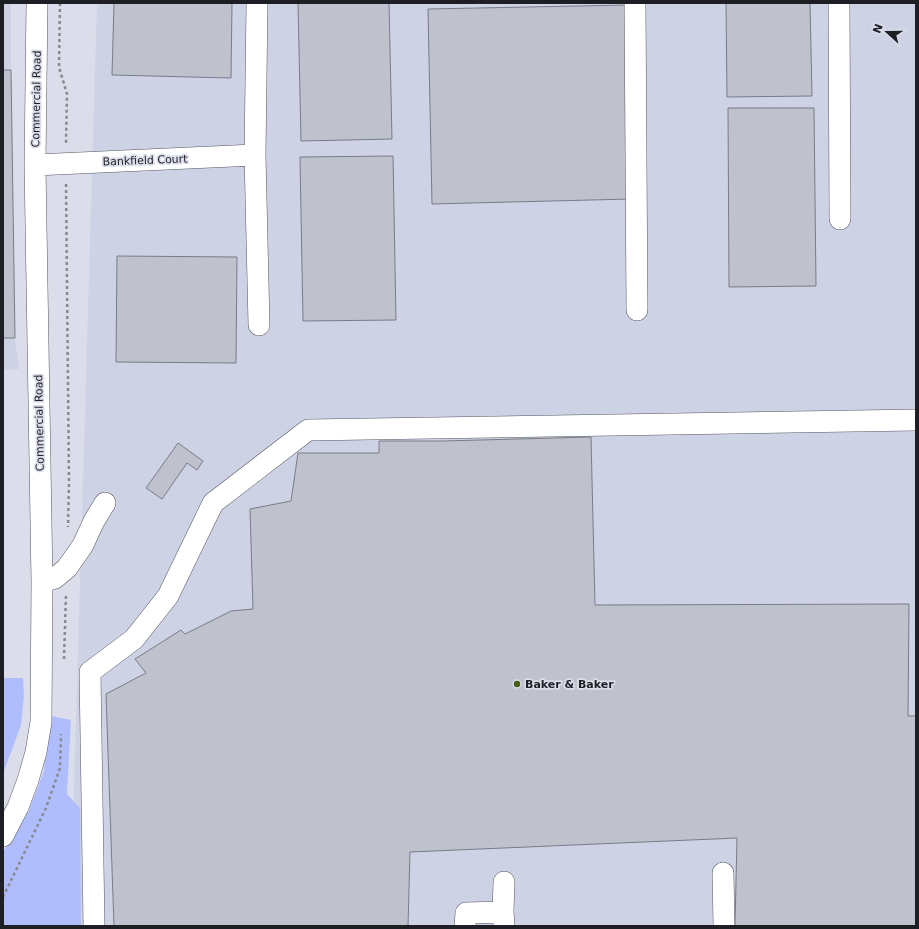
<svg xmlns="http://www.w3.org/2000/svg" width="919" height="929" viewBox="0 0 919 929" font-family="'DejaVu Sans',sans-serif">
  <style>
    .built { fill: #cdd2e5 }
    .green { fill: #b0bdfd }
    .building { fill: #bfc1cd; stroke: #797c87 }
    .lines { fill: none; stroke-linecap: round; stroke-linejoin: round }
    .minor-casing { stroke: #545661; stroke-width: 22 }
    .path { stroke: #878992; stroke-width: 2.5; stroke-dasharray: 3 3; stroke-linecap: butt }
    .minor { stroke: #fff; stroke-width: 21 }
    .poi-dot { fill: #49610e; stroke: #dbdeea; stroke-width: 1.5 }
    .labels { text-anchor: middle; stroke-width: 3.5; stroke-linejoin: round; paint-order: stroke }
    .street-label { font-size: 11px; fill: #1e1f24; stroke: #dbdeea }
    .poi-label { font-size: 11px; font-weight: bold; fill: #1e1f24; stroke: #dbdeea; text-anchor: start }
  </style>
  <rect width="100%" height="100%" fill="#dbdeea"/>
  <!-- built -->
  <path class="built" d="M 3,3 L 11,3 L 11,70 L 15,338 L 19,369 L 3,370 Z
    M 97,3 L 916,3 L 916,926 L 70,926 Z"/>
  <!-- green -->
  <path class="green" d="M 3,678 L 23,678 L 24,696 L 21,725 L 3,774 Z
    M 47,715 L 71,720 L 67,794 L 80,808 L 81,926 L 3,926 L 3,852 L 29,810 L 44,771 Z"/>
  <!-- building -->
  <path class="building" d="M 114,3 L 232,3 L 231,78 L 112,75 Z
    M 298,3 L 389,3 L 392,139 L 301,141 Z
    M 726,3 L 810,3 L 812,96 L 727,97 Z
    M 627,5 L 631,199 L 432,204 L 428,9 Z
    M 3,70 L 11,70 L 15,338 L 3,338 Z
    M 728,108 L 814,108 L 816,286 L 729,287 Z
    M 393,156 L 396,320 L 303,321 L 300,157 Z
    M 117,256 L 237,257 L 236,363 L 116,362 Z
    M 591,437 L 595,605 L 909,604 L 908,716 L 916,716 L 916,926 L 735,926 L 737,838 L 410,852 L 408,926 L 114,926 L 106,694 L 146,673 L 135,659 L 181,630 L 185,634 L 231,611 L 253,609 L 250,509 L 291,501 L 298,453 L 379,453 L 379,441 L 443,441 Z
    M 178,443 L 203,461 L 197,470 L 187,463 L 162,499 L 146,488 Z"/>
  <g class="lines">
    <defs>
      <path id="minor" d="M 257,3 L 255,155 L 259,325
        M 635,3 L 637,310
        M 839,3 L 840,219
        M 35,165 L 255,155
        M 42,582 L 55,578 L 67,568 L 83,545 L 94,521 L 105,503
        M 3,836 L 18,807 L 28,780 L 36,752 L 41,722 L 42,582 L 35,165 L 37,3
        M 723,873 L 724,926
        M 504,882 L 503,912 L 504,925
        M 94,926 L 90,672 L 134,639 L 168,596 L 213,503 L 308,430 L 916,420
        M 465,926 L 466,913 L 503,912"/>
    </defs>
    <!-- minor casing -->
    <use href="#minor" class="minor-casing"/>
    <!-- path -->
    <path class="path" d="M 60,3 L 59,67 L 67,94 L 66,143
      M 66,184 L 69,483 L 68,527
      M 64,659 L 66,594
      M 3,897 L 46,808 L 60,768 L 61,734"/>
    <!-- minor -->
    <use href="#minor" class="minor"/>
  </g>
  <!-- markers -->
  <circle class="poi-dot" cx="517" cy="684" r="4"/>
  <g class="labels">
    <!-- street labels -->
    <g class="street-label">
      <text transform="translate(36 99) rotate(-89)" y="4">Commercial Road</text>
      <text transform="translate(145 160) rotate(-2)" y="4">Bankfield Court</text>
      <text transform="translate(39 423) rotate(-91)" y="4">Commercial Road</text>
    </g>
    <!-- poi labels -->
    <g class="poi-label">
      <text x="525" y="688">Baker &amp; Baker</text>
    </g>
  </g>
  <!-- border -->
  <rect width="919" height="929" fill="none" stroke="#1e1f24" stroke-width="8"/>
  <!-- north arrow -->
  <g transform="translate(887 32) rotate(291)" stroke="#dbdeea" stroke-width="3" paint-order="stroke">
  <path d="M0-3L7 15L0 10L-7 15Z" fill="#1e1f24"/>
  <text y="-6" font-size="11" font-weight="bold" text-anchor="middle" fill="#1e1f24">N</text>
  </g>
</svg>
